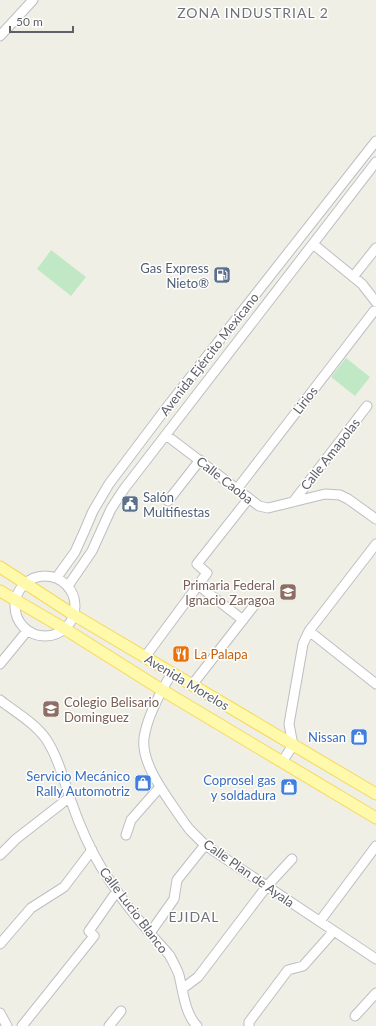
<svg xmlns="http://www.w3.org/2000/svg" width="376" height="1026" viewBox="0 0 376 1026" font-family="Lato,sans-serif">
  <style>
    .green { fill: #c1e8c5 }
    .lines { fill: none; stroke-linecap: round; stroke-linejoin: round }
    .minor-casing { stroke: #bdbec4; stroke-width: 11 }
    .major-casing { stroke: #f7d858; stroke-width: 13 }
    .minor { stroke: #fff; stroke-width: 9 }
    .major { stroke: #fff9ab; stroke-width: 11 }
    .labels { text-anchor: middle; stroke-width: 3; stroke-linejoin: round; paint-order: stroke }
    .service-label { font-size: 13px; fill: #4e5e75; stroke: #fff; text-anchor: end }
    .street-label { font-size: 13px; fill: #5d6066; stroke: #fff }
    .education-label { font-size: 13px; fill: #785e54; stroke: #fff; text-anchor: end }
    .food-label { font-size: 13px; fill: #c56008; stroke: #fff; text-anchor: start }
    .shop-label { font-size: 13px; fill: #366cbe; stroke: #fff; text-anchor: end }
    .neighbourhood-label { font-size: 14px; letter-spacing: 1px; fill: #6e7278; stroke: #fff }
  </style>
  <rect width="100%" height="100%" fill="#f0efe5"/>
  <!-- green -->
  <path class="green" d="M 51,250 L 86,277 L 71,296 L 37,269 Z
    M 346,358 L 370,377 L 355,396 L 331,377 Z"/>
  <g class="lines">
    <defs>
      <path id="minor" d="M 0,36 L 33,0
        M 313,244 L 362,284 L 376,302
        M 353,277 L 376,248
        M 166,435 L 259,506 L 268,508 L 325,494 L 340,495 L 348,499 L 376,519
        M 237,489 L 374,311
        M 168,501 L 200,460
        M 293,502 L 367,406
        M15 606a30 30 0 1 1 60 0a30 30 0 1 1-60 0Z
        M 57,577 L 75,552 L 84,532 L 93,511 L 109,484 L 167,407 L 376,141
        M 198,585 L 243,620
        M 68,586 L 92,551 L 111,509 L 124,489 L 376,162
        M 309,631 L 376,684
        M 145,657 L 207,573 L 197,564 L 249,498
        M 0,664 L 27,631
        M 172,673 C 161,691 147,717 144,738 C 141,763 164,793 177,812 C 181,818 185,824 190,830 C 195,835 200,840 205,845 L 376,959
        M 192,685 L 256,603
        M 0,700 C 15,712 35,723 46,739 C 58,757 64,781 71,801 C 78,821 90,849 101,867 C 115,890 132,913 150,933 C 156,941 164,948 170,956 C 173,962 177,969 179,975 C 183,991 185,1014 197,1026
        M 282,762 L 293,745 L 289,724 L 303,644 L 309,631 L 376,544
        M 126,835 L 131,820 L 160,787
        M 0,855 L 16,839 L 70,797
        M 320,921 L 376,846
        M 150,933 L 174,899 L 177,880 L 205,845
        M 0,944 L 31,908 L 64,887 L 92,850
        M 182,989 L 198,977 L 267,886 L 292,859
        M 0,1013 L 7,1026
        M 355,1016 L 376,993
        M 22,1026 L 94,936 L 89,931 L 117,891
        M 109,1026 L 121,1011
        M 249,1026 L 249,1022 L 288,970 L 303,966 L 334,931"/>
      <path id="major" d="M 0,567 L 74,615 L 376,794
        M 0,591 L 65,629 L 162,690 L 376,818"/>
    </defs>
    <!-- minor casing -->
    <use href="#minor" class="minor-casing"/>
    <!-- major casing -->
    <use href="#major" class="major-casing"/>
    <!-- minor -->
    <use href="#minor" class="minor"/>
    <!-- major -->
    <use href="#major" class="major"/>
  </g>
  <!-- icons -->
  <defs>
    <symbol id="fuel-square" viewBox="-11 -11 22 22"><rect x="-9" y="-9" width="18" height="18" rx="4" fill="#5c6f8a" stroke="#fff"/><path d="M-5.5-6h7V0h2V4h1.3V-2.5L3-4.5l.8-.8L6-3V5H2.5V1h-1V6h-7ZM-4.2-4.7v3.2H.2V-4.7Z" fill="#fff"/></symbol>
    <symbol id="civic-square" viewBox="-11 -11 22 22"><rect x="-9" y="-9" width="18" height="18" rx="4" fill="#5c6f8a" stroke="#fff"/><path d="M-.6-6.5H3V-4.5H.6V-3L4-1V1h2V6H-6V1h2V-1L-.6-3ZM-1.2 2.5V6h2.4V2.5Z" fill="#fff"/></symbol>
    <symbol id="school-square" viewBox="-11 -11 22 22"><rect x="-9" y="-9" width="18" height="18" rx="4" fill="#8d6e63" stroke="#fff"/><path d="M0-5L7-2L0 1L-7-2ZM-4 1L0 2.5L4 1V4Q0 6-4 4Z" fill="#fff"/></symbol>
    <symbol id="restaurant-square" viewBox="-11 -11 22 22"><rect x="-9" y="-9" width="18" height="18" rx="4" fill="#e8710a" stroke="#fff"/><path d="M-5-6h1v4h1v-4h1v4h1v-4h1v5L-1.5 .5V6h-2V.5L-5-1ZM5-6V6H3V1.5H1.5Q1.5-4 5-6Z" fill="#fff"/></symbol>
    <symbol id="shop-square" viewBox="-11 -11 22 22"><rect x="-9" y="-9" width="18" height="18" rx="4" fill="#3f7fe0" stroke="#fff"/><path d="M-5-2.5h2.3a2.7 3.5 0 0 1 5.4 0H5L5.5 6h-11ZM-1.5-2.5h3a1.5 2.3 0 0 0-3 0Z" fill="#fff"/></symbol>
  </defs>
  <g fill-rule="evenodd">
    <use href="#fuel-square" x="212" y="265" width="20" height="20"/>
    <use href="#civic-square" x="120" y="494" width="20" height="20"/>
    <use href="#school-square" x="278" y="582" width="20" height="20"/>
    <use href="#restaurant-square" x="171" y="644" width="20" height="20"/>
    <use href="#school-square" x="41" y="699" width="20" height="20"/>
    <use href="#shop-square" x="349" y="727" width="20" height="20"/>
    <use href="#shop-square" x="133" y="773" width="20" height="20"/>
    <use href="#shop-square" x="279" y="777" width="20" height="20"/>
  </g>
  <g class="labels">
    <!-- service labels -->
    <g class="service-label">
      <text x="209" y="273">Gas Express<tspan x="209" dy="15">Nieto®</tspan></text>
      <text x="143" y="502" text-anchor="start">Salón<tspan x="143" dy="15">Multifiestas</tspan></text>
    </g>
    <!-- street labels -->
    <g class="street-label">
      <text transform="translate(209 354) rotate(-52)" y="5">Avenida Ejército Mexicano</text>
      <text transform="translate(305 400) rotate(-52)" y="5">Lirios</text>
      <text transform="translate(330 454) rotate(-52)" y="5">Calle Amapolas</text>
      <text transform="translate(225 480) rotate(38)" y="5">Calle Caoba</text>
      <text transform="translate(187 682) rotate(31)" y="5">Avenida Morelos</text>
      <text transform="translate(249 873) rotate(35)" y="5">Calle Plan de Ayala</text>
      <text transform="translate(134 910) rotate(53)" y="5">Calle Lucio Blanco</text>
    </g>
    <!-- education labels -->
    <g class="education-label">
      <text x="275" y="590">Primaria Federal<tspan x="275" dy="15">Ignacio Zaragoa</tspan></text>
      <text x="64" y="707" text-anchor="start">Colegio Belisario<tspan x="64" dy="15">Dominguez</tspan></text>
    </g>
    <!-- food labels -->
    <g class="food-label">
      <text x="194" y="659">La Palapa</text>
    </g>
    <!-- shop labels -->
    <g class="shop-label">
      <text x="346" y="742">Nissan</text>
      <text x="130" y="781">Servicio Mecánico<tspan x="130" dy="15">Rally Automotriz</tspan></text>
      <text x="276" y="785">Coprosel gas<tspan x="276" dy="15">y soldadura</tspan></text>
    </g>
    <!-- neighbourhood labels -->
    <g class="neighbourhood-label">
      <text x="253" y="18">ZONA INDUSTRIAL 2</text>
      <text x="194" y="922">EJIDAL</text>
    </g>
  </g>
  <!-- scale -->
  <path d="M10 26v6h63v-6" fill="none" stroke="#5d6066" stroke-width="2"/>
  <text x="16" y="26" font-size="12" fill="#5d6066" stroke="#ffffff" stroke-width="3" paint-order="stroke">50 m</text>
</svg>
